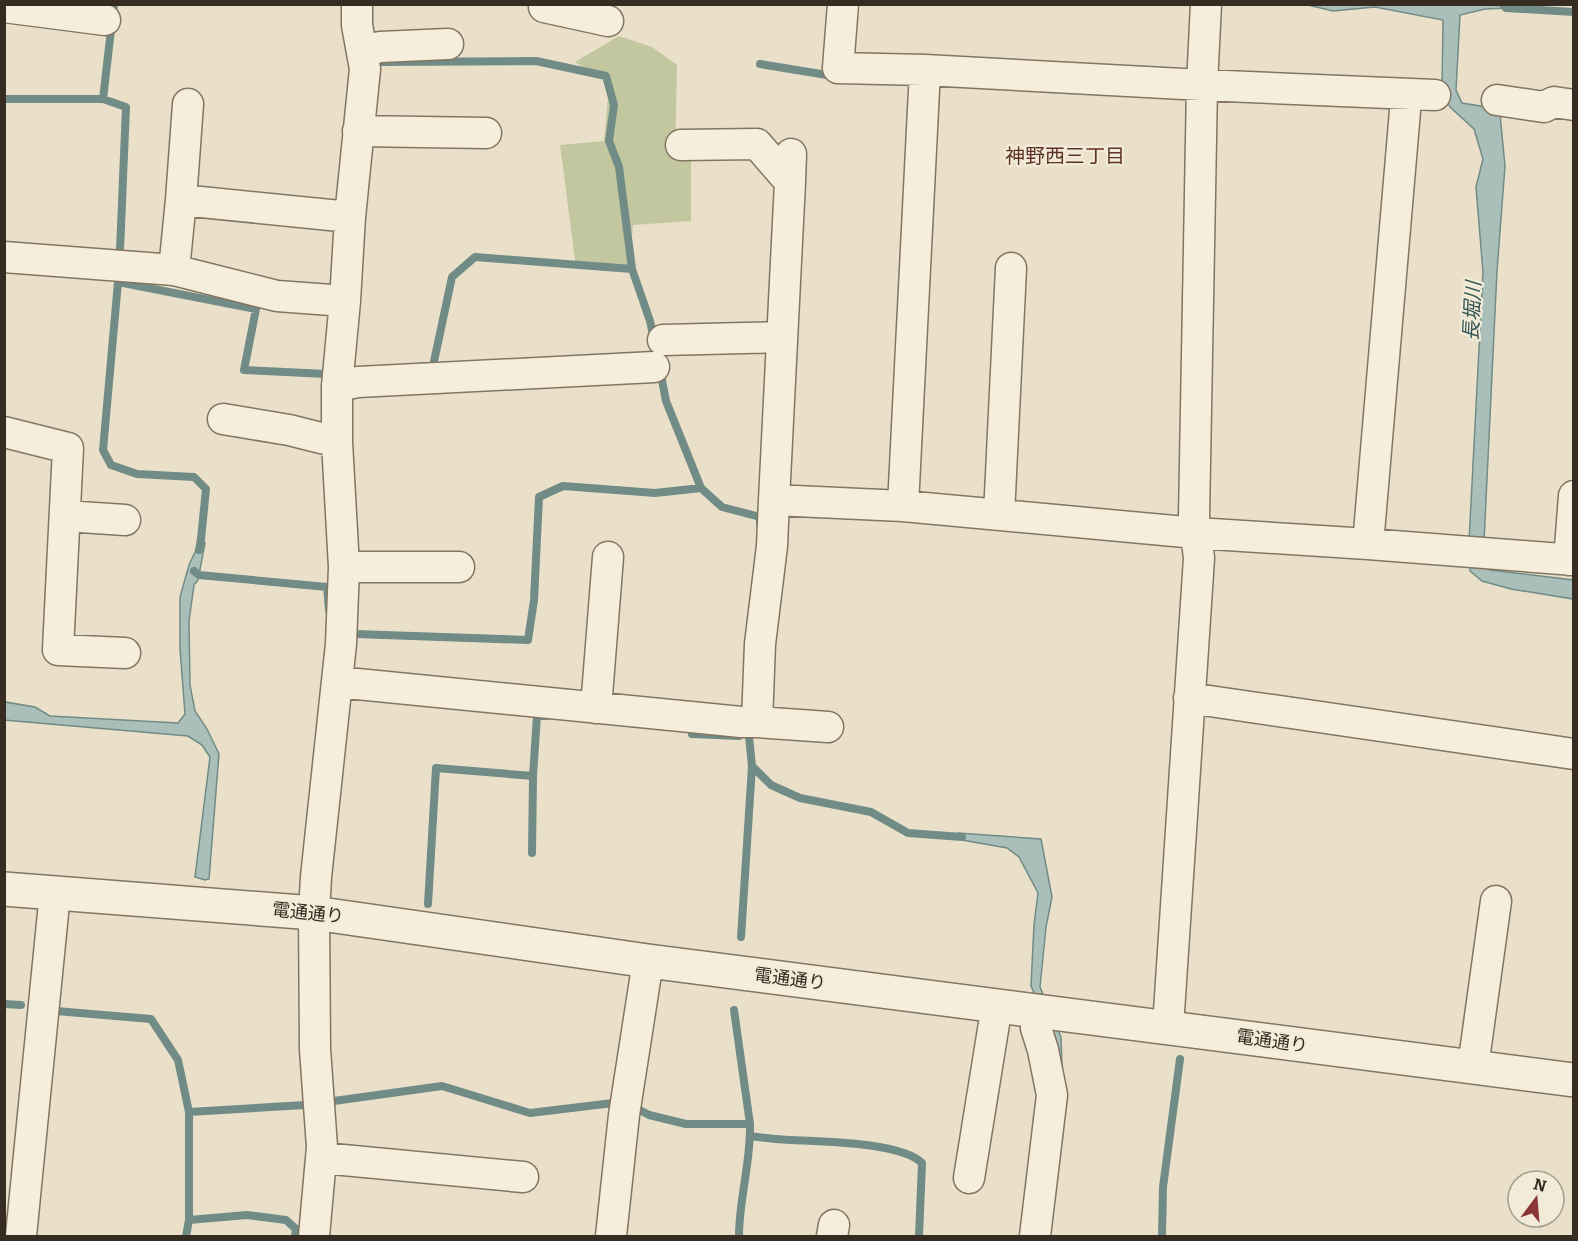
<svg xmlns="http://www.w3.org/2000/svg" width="1578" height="1241" viewBox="0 0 1578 1241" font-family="Bitter,'Noto Sans JP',serif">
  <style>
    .green { fill: #c2c79f }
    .water { fill: #aabfb9; stroke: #718c86; stroke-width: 1.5 }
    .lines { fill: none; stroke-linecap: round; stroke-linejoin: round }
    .stream { stroke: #718c86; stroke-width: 8 }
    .minor-casing { stroke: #847460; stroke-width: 33 }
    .tertiary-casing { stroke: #847460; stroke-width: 36 }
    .minor { stroke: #f5eedc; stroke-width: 30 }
    .tertiary { stroke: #f5eedc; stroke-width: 33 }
    .labels { text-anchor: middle; stroke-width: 4.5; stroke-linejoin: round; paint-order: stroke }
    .street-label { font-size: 18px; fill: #372c22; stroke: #f2ebd8 }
    .neighbourhood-label { font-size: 20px; fill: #5e3226; stroke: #f2ebd8 }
    .water-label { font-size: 20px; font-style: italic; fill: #335553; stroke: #f2ebd8 }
  </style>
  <rect width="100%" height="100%" fill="#eae0ca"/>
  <!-- green -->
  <path class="green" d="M 619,36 L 652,47 L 677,65 L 675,156 L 691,157 L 691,221 L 633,225 L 628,272 L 576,267 L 560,145 L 604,141 L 608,98 L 604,80 L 575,62 Z"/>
  <!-- water -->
  <path class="water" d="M 1308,5 L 1505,5 L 1506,8 L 1485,9 L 1460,15 L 1456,90 L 1462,103 L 1487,107 L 1500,114 L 1505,166 L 1497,271 L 1483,562 L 1490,570 L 1573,580 L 1573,599 L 1511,589 L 1482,581 L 1470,571 L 1469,541 L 1483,272 L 1476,187 L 1483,159 L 1474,129 L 1450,107 L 1442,89 L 1443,20 L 1375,7 L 1333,11 Z
    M 201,539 L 205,543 L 198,580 L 194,585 L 189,621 L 190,685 L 195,711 L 207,729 L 219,754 L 209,879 L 205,880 L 195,877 L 210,757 L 202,745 L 188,736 L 4,720 L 5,702 L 35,707 L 50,716 L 178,723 L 185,714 L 180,649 L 180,597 L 189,565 Z
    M 958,833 L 1041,839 L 1052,897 L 1046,927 L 1040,987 L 1061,1037 L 1062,1067 L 1065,1086 L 1054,1036 L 1031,986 L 1034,925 L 1038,893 L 1019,857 L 1007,848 L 962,840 L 953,836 Z"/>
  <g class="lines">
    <!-- stream -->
    <path class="stream" d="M 1503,4 L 1506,8 L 1574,12
      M 378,54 L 381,62 L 536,61 L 606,76 L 614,105 L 609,141 L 619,167 L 632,269 L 650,321 L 654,339
      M 760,64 L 833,76
      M 4,99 L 103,99 L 114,4
      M 103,99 L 126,107 L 120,250
      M 424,366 L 433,366 L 452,277 L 475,257 L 632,269
      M 660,370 L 666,401 L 701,488 L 722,507 L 760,517 L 760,524
      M 199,550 L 201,539 L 206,489 L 194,477 L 137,474 L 111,465 L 103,450 L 118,282 L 256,309 L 244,370 L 326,374
      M 194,571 L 199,575 L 327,587 L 329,610
      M 355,634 L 528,640 L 534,600 L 539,497 L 563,486 L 655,493 L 701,488
      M 692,734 L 739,736
      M 752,766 L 771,785 L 800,798 L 871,812 L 908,833 L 962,837
      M 532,853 L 533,776
      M 428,904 L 436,768 L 533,776 L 537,716 L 547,716
      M 741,937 L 752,766 L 748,727
      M 4,1004 L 21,1005
      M 734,1010 L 750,1124 C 751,1162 739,1199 739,1236
      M 56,1011 L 151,1019 L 178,1060 L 189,1112 L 189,1220 L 186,1236
      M 189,1112 L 305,1105 L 442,1086 L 530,1113 L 613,1103 L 634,1107 L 649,1115 L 686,1124 L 750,1124
      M 751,1136 C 764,1138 778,1140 792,1140 C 823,1142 900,1142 922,1163 L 919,1236
      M 189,1220 L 247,1215 L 286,1220 L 296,1229 L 295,1236
      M 1162,1236 L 1163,1187 L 1180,1059"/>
    <defs>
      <path id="minor" d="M 544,4 L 544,7 L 608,21
        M 843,4 L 838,68 L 925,70 L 1202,85 L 1435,95
        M 4,7 L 105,20
        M 362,52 L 380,47 L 448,44
        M 1497,100 L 1544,107 L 1554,102 L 1574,105
        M 358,131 L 486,133
        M 681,145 L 757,144 L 790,182 L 791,154
        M 181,200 L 350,217
        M 4,257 L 174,270 L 277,296 L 345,301
        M 174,270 L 181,200 L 188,104
        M 663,340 L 782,337
        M 337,386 L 358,382 L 654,367
        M 223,419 L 289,430 L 337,442
        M 4,432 L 68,448 L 58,650 L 125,653
        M 774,500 L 790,182
        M 903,506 L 925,70
        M 999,515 L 1011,268
        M 65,516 L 125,520
        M 1368,544 L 1405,111
        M 1569,560 L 1574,496
        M 344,567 L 459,567
        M 337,682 L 741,722 L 757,722 L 828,727
        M 1189,698 L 1574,754
        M 596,708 L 608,557
        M 757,722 L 760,644 L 772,546 L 774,500 L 903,506 L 1196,533 L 1368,544 L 1574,560
        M 1168,1027 L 1199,558 L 1194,517 L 1202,85 L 1206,4
        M 1473,1067 L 1496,901
        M 322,1158 L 523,1177
        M 969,1178 L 997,1005
        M 21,1236 L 55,893
        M 314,1236 L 322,1147 L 315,1049 L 314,913 L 316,877 L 341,644 L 344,567 L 337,442 L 337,386 L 345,301 L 350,217 L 365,69 L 357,25 L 357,4
        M 611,1236 L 624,1115 L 648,961
        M 832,1236 L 834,1225
        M 1035,1236 L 1052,1095 L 1043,1050 L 1036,1028 L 1037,1010"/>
      <path id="tertiary" d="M 4,889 L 314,913 L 648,961 L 1574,1080"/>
    </defs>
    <!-- minor casing -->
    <use href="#minor" class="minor-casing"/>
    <!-- tertiary casing -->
    <use href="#tertiary" class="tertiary-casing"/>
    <!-- minor -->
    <use href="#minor" class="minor"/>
    <!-- tertiary -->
    <use href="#tertiary" class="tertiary"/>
  </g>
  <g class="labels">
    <!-- street labels -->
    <g class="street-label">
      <text transform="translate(308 913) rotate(6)" y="6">電通通り</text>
      <text transform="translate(790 979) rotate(7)" y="6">電通通り</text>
      <text transform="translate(1272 1041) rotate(8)" y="6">電通通り</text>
    </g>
    <!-- neighbourhood labels -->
    <g class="neighbourhood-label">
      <text x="1065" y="163">神野西三丁目</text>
    </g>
    <!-- water labels -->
    <g class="water-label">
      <text transform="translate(1472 311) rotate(-87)" y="7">長堀川</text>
    </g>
  </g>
  <!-- border -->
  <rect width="1578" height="1241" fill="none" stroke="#372c22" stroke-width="12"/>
  <!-- north arrow -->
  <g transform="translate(1536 1199) rotate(16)"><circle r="28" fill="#f2ebd8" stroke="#a79f8f" stroke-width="1.5"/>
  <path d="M0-4.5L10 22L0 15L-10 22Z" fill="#8c3737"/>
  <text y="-9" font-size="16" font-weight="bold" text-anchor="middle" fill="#372c22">N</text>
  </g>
</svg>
